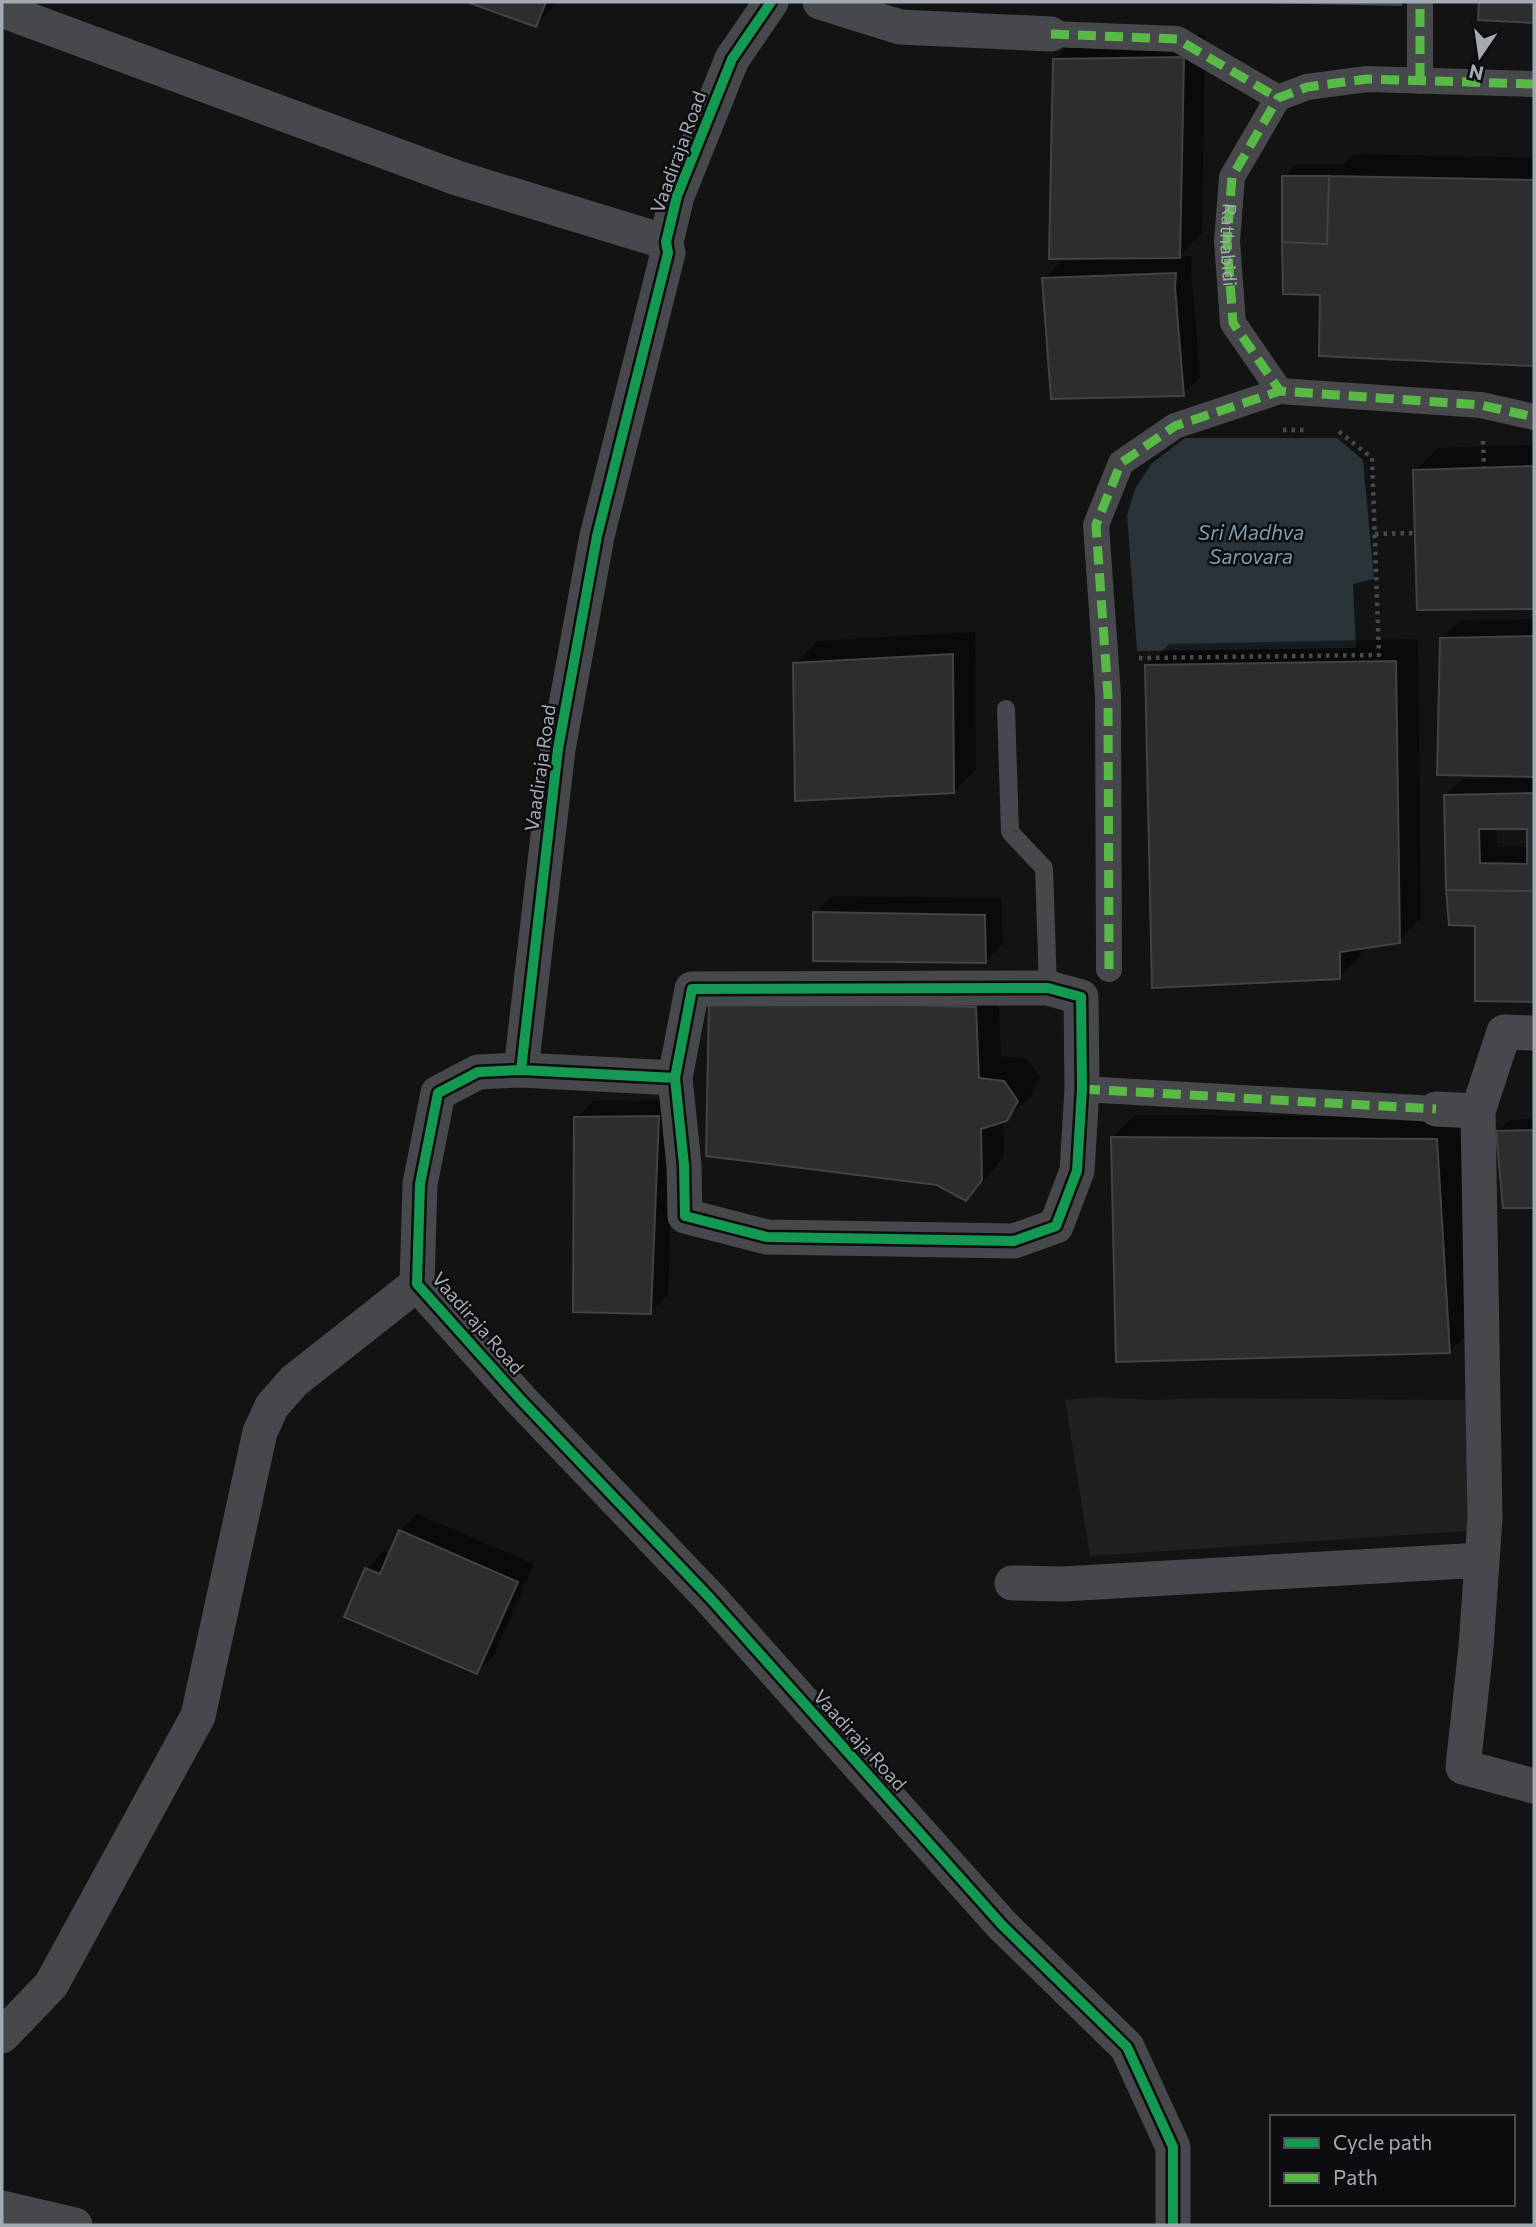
<svg xmlns="http://www.w3.org/2000/svg" width="1536" height="2227" viewBox="0 0 1536 2227" font-family="Commissioner,sans-serif">
  <style>
    .built { fill: #202021 }
    .water { fill: #2a3337 }
    .shadow { fill: #0007; fill-rule: evenodd }
    .building { fill: #2d2d2e; stroke: #424346; stroke-width: 2; fill-rule: evenodd }
    .lines { fill: none; stroke-linecap: round; stroke-linejoin: round }
    .path { stroke: #494a4d; stroke-width: 4.5; stroke-dasharray: 3.5 5; stroke-linecap: butt }
    .service { stroke: #47484b; stroke-width: 18 }
    .pedestrian { stroke: #47484b; stroke-width: 26 }
    .minor { stroke: #47484b; stroke-width: 35 }
    .quiet { stroke: #58b947; stroke-width: 9; stroke-dasharray: 18 9; stroke-linecap: butt }
    .cycleway-casing { stroke: #0d0d0f; stroke-width: 15 }
    .cycleway { stroke: #139951; stroke-width: 10 }
    .labels { text-anchor: middle; stroke-width: 5; stroke-linejoin: round; paint-order: stroke }
    .street-label { font-size: 19px; fill: #a4aab3; stroke: #0d0d0f }
    .water-label { font-size: 21px; font-style: italic; fill: #7d9bad; stroke: #0d0d0f }
  </style>
  <rect width="100%" height="100%" fill="#131313"/>
  <!-- built -->
  <path class="built" d="M 1098,1397 L 1152,1400 L 1204,1398 L 1468,1400 L 1468,1531 L 1090,1556 L 1065,1400 Z"/>
  <!-- water -->
  <path class="water" d="M 1185,438 L 1337,438 L 1363,460 L 1374,579 L 1353,584 L 1356,648 L 1137,651 L 1127,515 L 1135,489 L 1151,464 Z"/>
  <!-- shadow -->
  <path class="shadow" d="M 472,2 L 556,2 L 553,8 L 536,25 Z
    M 1205,35 L 1202,233 L 1179,257 L 1192,256 L 1191,268 L 1200,377 L 1183,394 L 1044,279 L 1061,261 L 1090,260 L 1055,59 L 1077,37 Z
    M 1354,154 L 1534,158 L 1534,364 L 1321,354 L 1322,293 L 1284,177 L 1295,165 L 1342,165 Z
    M 1534,445 L 1534,608 L 1419,609 L 1415,471 L 1438,448 Z
    M 1534,619 L 1534,1000 L 1477,1000 L 1476,924 L 1445,796 L 1463,779 L 1500,778 L 1500,775 L 1442,638 L 1459,621 ZM 1496,827 L 1529,827 L 1529,847 L 1497,847 Z
    M 975,632 L 976,769 L 954,792 L 795,664 L 817,641 Z
    M 1418,639 L 1421,918 L 1399,941 L 1362,947 L 1362,955 L 1339,977 L 1147,666 L 1169,644 Z
    M 832,896 L 1001,898 L 1003,944 L 986,961 L 815,913 Z
    M 998,985 L 1001,1056 L 1027,1059 L 1040,1077 L 1030,1097 L 1003,1121 L 1004,1156 L 988,1176 L 965,1199 L 711,1002 Z
    M 675,1100 L 668,1295 L 650,1313 L 576,1118 L 594,1101 Z
    M 1135,1115 L 1459,1117 L 1472,1329 L 1450,1351 L 1112,1138 Z
    M 1534,1119 L 1534,1206 L 1505,1207 L 1498,1131 L 1510,1120 Z
    M 417,1514 L 534,1564 L 494,1655 L 477,1672 L 346,1616 L 367,1569 L 384,1551 L 390,1554 L 400,1531 Z"/>
  <!-- building -->
  <path class="building" d="M 467,2 L 546,2 L 536,27 Z
    M 1262,2 L 1401,2 L 1401,5 Z
    M 1479,2 L 1534,2 L 1534,23 L 1478,20 Z
    M 1184,57 L 1180,258 L 1049,259 L 1053,59 Z
    M 1282,176 L 1329,176 L 1327,244 L 1282,242 Z
    M 1329,176 L 1534,180 L 1534,366 L 1319,356 L 1320,295 L 1283,294 L 1282,242 L 1327,244 Z
    M 1176,273 L 1175,287 L 1184,396 L 1051,399 L 1042,278 Z
    M 1534,466 L 1534,609 L 1417,610 L 1413,470 Z
    M 1534,636 L 1534,777 L 1437,775 L 1440,638 Z
    M 953,654 L 954,793 L 795,801 L 793,663 Z
    M 1396,661 L 1400,943 L 1340,952 L 1340,979 L 1152,988 L 1145,665 Z
    M 1534,793 L 1534,891 L 1446,890 L 1444,795 ZM 1479,829 L 1527,829 L 1527,864 L 1480,863 Z
    M 1446,890 L 1534,891 L 1534,1002 L 1475,1001 L 1475,926 L 1449,925 Z
    M 813,912 L 985,915 L 986,963 L 813,961 Z
    M 709,1001 L 787,1001 L 976,1007 L 979,1078 L 1004,1081 L 1018,1101 L 1007,1121 L 981,1129 L 982,1180 L 966,1201 L 937,1185 L 706,1156 Z
    M 659,1116 L 651,1314 L 573,1312 L 574,1117 Z
    M 1534,1130 L 1534,1208 L 1503,1208 L 1496,1131 Z
    M 1111,1137 L 1437,1139 L 1450,1353 L 1116,1362 Z
    M 399,1530 L 518,1582 L 477,1674 L 344,1617 L 365,1568 L 380,1574 Z"/>
  <g class="lines">
    <!-- path -->
    <path class="path" d="M 1283,430 L 1304,430
      M 1483,441 L 1484,468
      M 1375,534 L 1415,533
      M 1139,658 L 1379,655 L 1372,458 L 1337,430"/>
    <!-- service -->
    <path class="service" d="M 1006,709 L 1010,832 L 1044,868 L 1048,988"/>
    <!-- pedestrian -->
    <g class="pedestrian">
      <path d="M 1051,34 L 1177,39 L 1278,98"/>
      <path d="M 1420,81 L 1420,2"/>
      <path id="s1" d="M 1534,84 L 1367,79 L 1307,87 L 1278,98 L 1232,177 L 1227,241 L 1233,323 L 1280,391 L 1481,405 L 1534,417"/>
      <path d="M 1109,969 L 1108,695 L 1096,525 L 1121,463 L 1175,426 L 1280,391"/>
      <path d="M 1082,1089 L 1436,1109"/>
    </g>
    <!-- minor -->
    <path class="minor" d="M 771,2 L 732,59 L 677,196 L 666,242 L 668,253 L 597,536 L 558,749 L 521,1070 L 478,1072 L 438,1093 L 420,1184 L 417,1284 L 521,1400 L 710,1598 L 1002,1925 L 1127,2047 L 1173,2147 L 1173,2225
      M 820,2 L 900,27 L 1051,34
      M 2,10 L 457,178 L 666,242
      M 521,1070 L 675,1078 L 684,1165 L 685,1216 L 767,1237 L 1014,1241 L 1056,1226 L 1077,1171 L 1082,1089 L 1081,997 L 1048,988 L 692,989 L 675,1078
      M 1436,1109 L 1478,1111 L 1485,1519 L 1476,1647 L 1463,1767 L 1534,1786
      M 1478,1111 L 1504,1032 L 1534,1033
      M 1012,1583 L 1063,1584 L 1482,1560
      M 2,2036 L 51,1985 L 198,1716 L 260,1432 L 272,1406 L 294,1381 L 417,1284
      M 2,2208 L 75,2225"/>
    <!-- quiet -->
    <path class="quiet" d="M 1051,34 L 1177,39 L 1278,98
      M 1420,81 L 1420,2
      M 1534,84 L 1367,79 L 1307,87 L 1278,98 L 1232,177 L 1227,241 L 1233,323 L 1280,391 L 1481,405 L 1534,417
      M 1109,969 L 1108,695 L 1096,525 L 1121,463 L 1175,426 L 1280,391
      M 1082,1089 L 1436,1109"/>
    <defs>
      <path id="cycleway" d="M 771,2 L 732,59 L 677,196 L 666,242 L 668,253 L 597,536 L 558,749 L 521,1070 L 478,1072 L 438,1093 L 420,1184 L 417,1284 L 521,1400 L 710,1598 L 1002,1925 L 1127,2047 L 1173,2147 L 1173,2225
        M 521,1070 L 675,1078 L 684,1165 L 685,1216 L 767,1237 L 1014,1241 L 1056,1226 L 1077,1171 L 1082,1089 L 1081,997 L 1048,988 L 692,989 L 675,1078"/>
    </defs>
    <!-- cycleway casing -->
    <use href="#cycleway" class="cycleway-casing"/>
    <!-- cycleway -->
    <use href="#cycleway" class="cycleway"/>
  </g>
  <g class="labels">
    <!-- street labels -->
    <g class="street-label">
      <text transform="translate(678 152) rotate(-70)" y="7">Vaadiraja Road</text>
      <text dy="7" stroke="none"><textPath href="#s1" startOffset="418">Rathabidi</textPath></text>
      <text transform="translate(540 768) rotate(-82)" y="7">Vaadiraja Road</text>
      <text transform="translate(478 1323) rotate(49)" y="7">Vaadiraja Road</text>
      <text transform="translate(860 1740) rotate(48)" y="7">Vaadiraja Road</text>
    </g>
    <!-- water labels -->
    <g class="water-label">
      <text x="1251" y="540">Sri Madhva<tspan x="1251" dy="24">Sarovara</tspan></text>
    </g>
  </g>
  <!-- border -->
  <rect width="1536" height="2227" fill="none" stroke="#a4aab3" stroke-width="7"/>
  <!-- legend -->
  <rect x="1270" y="2115" width="245" height="91" fill="#0d0d0f" stroke="#494c51" stroke-width="2"/>
  <rect x="1284" y="2138" width="35" height="10" fill="#139951" stroke="#494c51" stroke-width="2"/>
  <text x="1333" y="2150" font-size="21" fill="#a4aab3">Cycle path</text>
  <rect x="1284" y="2173" width="35" height="10" fill="#58b947" stroke="#494c51" stroke-width="2"/>
  <text x="1333" y="2185" font-size="21" fill="#a4aab3">Path</text>
  <!-- north arrow -->
  <g transform="translate(1480 56) rotate(193)" stroke="#0d0d0f" stroke-width="5" paint-order="stroke">
  <path d="M0-5L12 26L0 18L-12 26Z" fill="#a4aab3"/>
  <text y="-10" font-size="19" font-weight="bold" text-anchor="middle" fill="#a4aab3">N</text>
  </g>
</svg>
